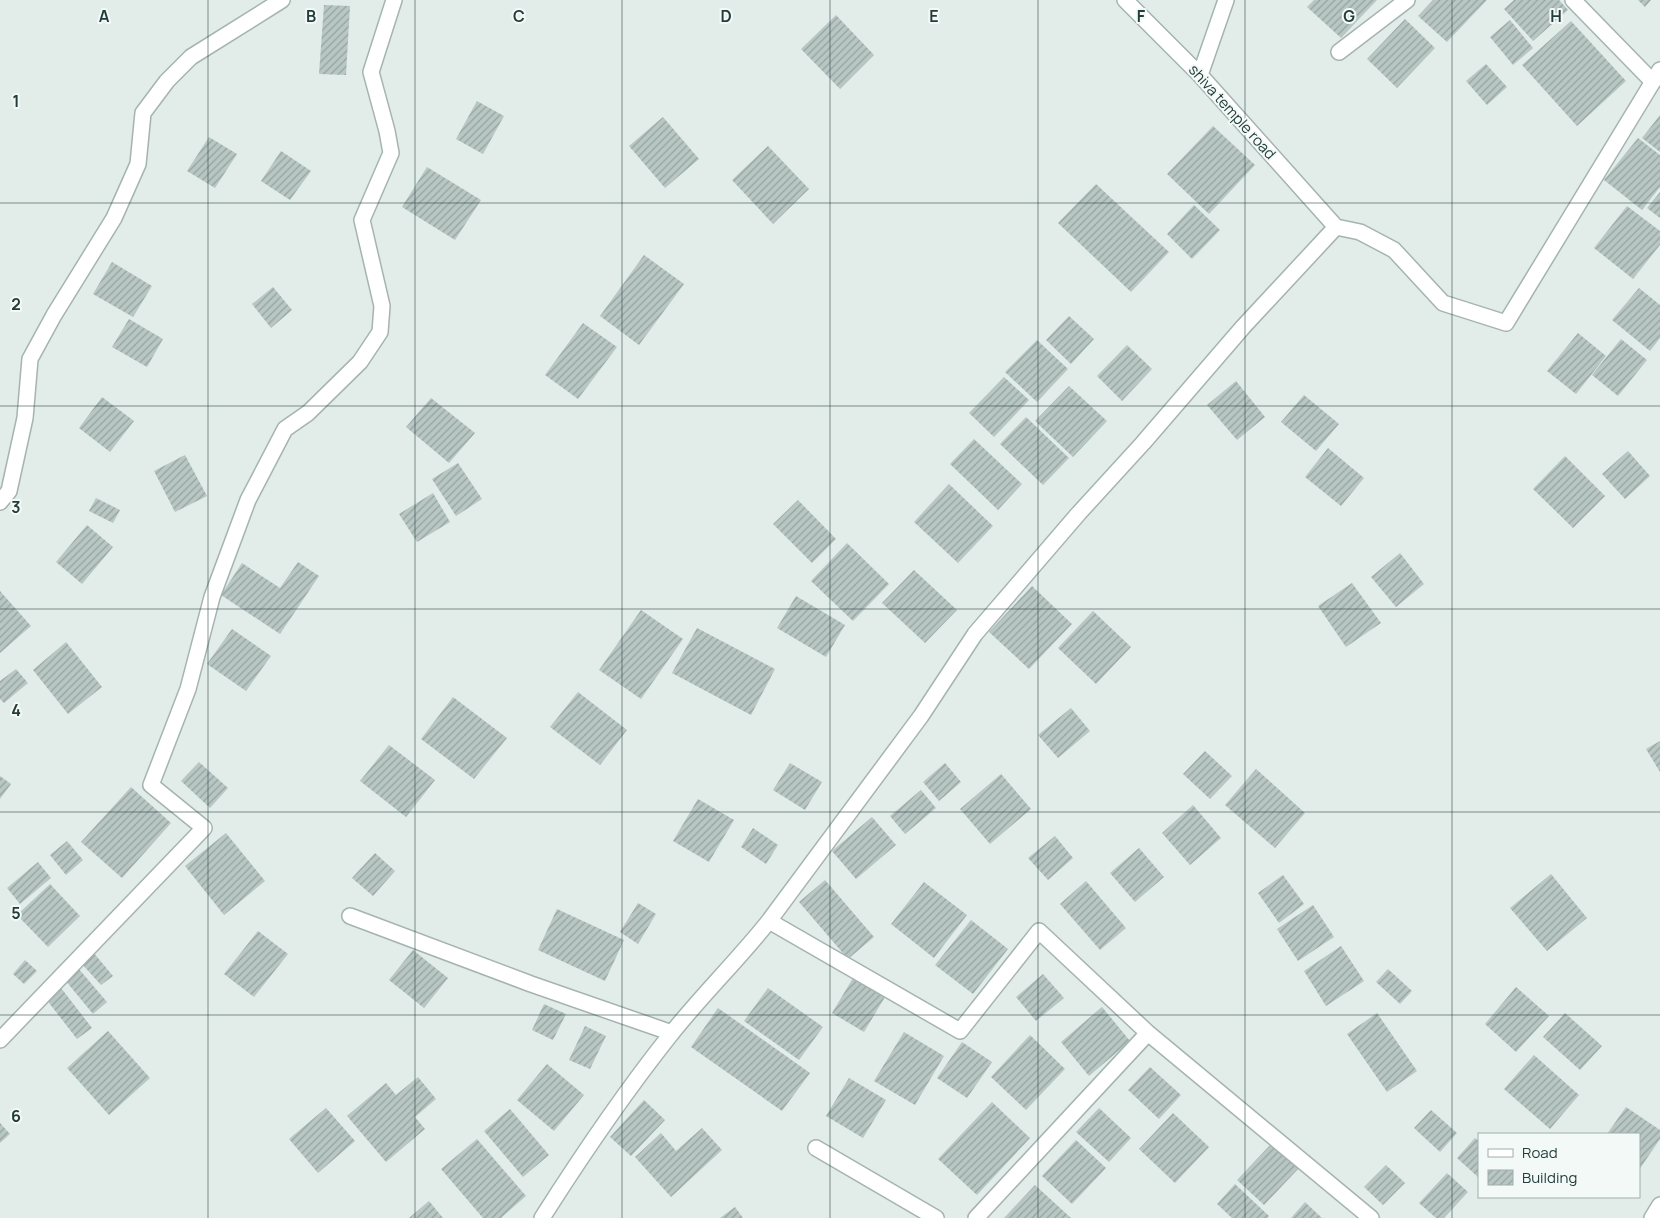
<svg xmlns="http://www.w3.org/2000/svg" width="1660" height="1218" viewBox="0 0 1660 1218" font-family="Manrope,sans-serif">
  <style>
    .building { fill: url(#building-hatch) }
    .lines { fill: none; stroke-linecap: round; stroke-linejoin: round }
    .minor-casing { stroke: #a5b4b1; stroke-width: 18 }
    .minor { stroke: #fff; stroke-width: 15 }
    .grid { fill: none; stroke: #233d3a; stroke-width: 1; stroke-opacity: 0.55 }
    .labels { text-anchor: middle; stroke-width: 4; stroke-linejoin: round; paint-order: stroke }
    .street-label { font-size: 15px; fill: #233d3a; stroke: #f3f9f7 }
    .grid-label { font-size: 16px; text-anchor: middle; font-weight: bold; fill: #233d3a; stroke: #f3f9f7; stroke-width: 4; stroke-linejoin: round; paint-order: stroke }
  </style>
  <defs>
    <pattern id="building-hatch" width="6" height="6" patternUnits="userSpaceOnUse" patternTransform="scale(1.25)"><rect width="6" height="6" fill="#b8c7c3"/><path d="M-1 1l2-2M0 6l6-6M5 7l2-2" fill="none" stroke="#95a39f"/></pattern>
  </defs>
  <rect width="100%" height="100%" fill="#e2ece9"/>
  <!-- building -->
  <path class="building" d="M 1314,0 L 1377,0 L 1341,38 L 1307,7 Z
    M 1433,0 L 1487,0 L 1447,42 L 1418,16 Z
    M 1514,0 L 1559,0 L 1568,10 L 1533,41 L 1504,9 Z
    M 1638,0 L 1651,0 L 1645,7 Z
    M 324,5 L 350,6 L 346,75 L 319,74 Z
    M 836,15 L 874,55 L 840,89 L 801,49 Z
    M 1405,19 L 1435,48 L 1397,88 L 1367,59 Z
    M 1510,20 L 1533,48 L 1513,65 L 1490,37 Z
    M 1571,21 L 1626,81 L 1577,126 L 1522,65 Z
    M 1486,64 L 1507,87 L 1487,105 L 1466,81 Z
    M 477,101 L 504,116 L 483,154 L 456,139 Z
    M 1660,115 L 1660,152 L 1642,138 Z
    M 663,117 L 699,159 L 665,188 L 629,146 Z
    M 1213,126 L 1255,165 L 1209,214 L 1167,174 Z
    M 209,137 L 237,154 L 215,188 L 187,171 Z
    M 1638,138 L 1660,155 L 1660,187 L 1642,210 L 1604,180 Z
    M 768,146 L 809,189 L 773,224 L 732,180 Z
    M 281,151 L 311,171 L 290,200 L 261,181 Z
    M 427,167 L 481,200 L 455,240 L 402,207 Z
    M 1096,184 L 1169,252 L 1131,292 L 1058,223 Z
    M 1660,192 L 1660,218 L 1647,208 Z
    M 1194,205 L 1220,230 L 1192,259 L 1167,234 Z
    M 1627,206 L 1660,231 L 1660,245 L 1633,279 L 1594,248 Z
    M 644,255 L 684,284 L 639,345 L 600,316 Z
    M 112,262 L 152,286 L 133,317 L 93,294 Z
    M 273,287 L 292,310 L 271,328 L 252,304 Z
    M 1639,288 L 1660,305 L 1660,338 L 1650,351 L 1612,320 Z
    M 1069,316 L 1094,339 L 1071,364 L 1046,340 Z
    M 129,319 L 163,339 L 147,367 L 112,347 Z
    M 583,323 L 617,347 L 578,399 L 545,375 Z
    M 1578,333 L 1606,356 L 1576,394 L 1547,371 Z
    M 1621,339 L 1647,360 L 1618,396 L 1592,375 Z
    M 1037,340 L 1068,369 L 1037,402 L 1005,372 Z
    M 1127,345 L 1152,369 L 1122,401 L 1097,376 Z
    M 1004,377 L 1029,400 L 994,437 L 969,413 Z
    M 1236,381 L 1265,417 L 1237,440 L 1207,405 Z
    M 1069,386 L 1107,421 L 1073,457 L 1035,421 Z
    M 1304,395 L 1339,424 L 1316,451 L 1281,422 Z
    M 102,397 L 134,421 L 110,452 L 79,428 Z
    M 431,398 L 475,433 L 449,463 L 406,427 Z
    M 1026,417 L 1069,458 L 1043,485 L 1000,444 Z
    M 974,439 L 1022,484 L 998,510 L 950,464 Z
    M 1328,448 L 1364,478 L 1341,506 L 1305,477 Z
    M 1628,451 L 1650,476 L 1625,499 L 1602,474 Z
    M 185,455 L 207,496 L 175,512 L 154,471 Z
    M 1565,456 L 1605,496 L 1573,528 L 1533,489 Z
    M 458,463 L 482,499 L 456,516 L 432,479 Z
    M 949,484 L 993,526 L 958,563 L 914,522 Z
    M 433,493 L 450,522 L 417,542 L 399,514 Z
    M 96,498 L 120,510 L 113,523 L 89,511 Z
    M 798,500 L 836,539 L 812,563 L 773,524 Z
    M 87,525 L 113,547 L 82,584 L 56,562 Z
    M 847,543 L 889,584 L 853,621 L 811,581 Z
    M 1400,553 L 1424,584 L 1396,607 L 1371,577 Z
    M 298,562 L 319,576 L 280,634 L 221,595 L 242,563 L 280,588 Z
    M 914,570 L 957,610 L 925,643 L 882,603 Z
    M 1352,583 L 1381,623 L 1346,647 L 1318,606 Z
    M 1032,586 L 1072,624 L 1029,669 L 989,632 Z
    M 0,591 L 31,626 L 0,653 Z
    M 796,596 L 845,625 L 826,657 L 777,628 Z
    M 641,610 L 683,639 L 641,699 L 599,670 Z
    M 1093,611 L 1131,647 L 1096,684 L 1058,648 Z
    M 697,628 L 775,669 L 751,715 L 672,673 Z
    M 232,629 L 271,656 L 246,691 L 207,664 Z
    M 66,642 L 102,687 L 68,714 L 33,670 Z
    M 16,669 L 28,683 L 4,703 L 0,699 L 0,681 Z
    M 578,692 L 627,730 L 600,765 L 550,727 Z
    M 453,697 L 507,738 L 474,779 L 421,739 Z
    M 1071,708 L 1090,731 L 1058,758 L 1038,735 Z
    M 1660,741 L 1660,772 L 1646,749 Z
    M 389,745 L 435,780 L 406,817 L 360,781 Z
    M 1205,751 L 1232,776 L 1210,799 L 1183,774 Z
    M 199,762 L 228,788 L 210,808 L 181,781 Z
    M 790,763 L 822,782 L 805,810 L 773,790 Z
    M 945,763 L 961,782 L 939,801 L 923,782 Z
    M 1256,769 L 1305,813 L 1275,848 L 1225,805 Z
    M 1001,774 L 1031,809 L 990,844 L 960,809 Z
    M 0,776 L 11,784 L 0,799 Z
    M 131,787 L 171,823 L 122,878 L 81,842 Z
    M 921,790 L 936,808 L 905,834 L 890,816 Z
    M 698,799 L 734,820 L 709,862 L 673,841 Z
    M 1193,805 L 1221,838 L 1190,865 L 1162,833 Z
    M 872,817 L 896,845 L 856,879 L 832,851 Z
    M 753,828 L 778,845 L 766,864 L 741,847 Z
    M 226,833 L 265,881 L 224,915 L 185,866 Z
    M 1055,836 L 1073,858 L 1048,880 L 1028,858 Z
    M 67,841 L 83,860 L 66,875 L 50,855 Z
    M 1139,848 L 1164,877 L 1135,902 L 1110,873 Z
    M 375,853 L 395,871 L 373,896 L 352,878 Z
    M 38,862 L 51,878 L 20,904 L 7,888 Z
    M 1551,874 L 1587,918 L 1547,951 L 1510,908 Z
    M 1283,875 L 1304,904 L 1279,923 L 1258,893 Z
    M 825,880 L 874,937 L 848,959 L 799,902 Z
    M 1086,881 L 1126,928 L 1100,950 L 1060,904 Z
    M 924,882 L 967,915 L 934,958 L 891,924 Z
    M 50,884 L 80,916 L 48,947 L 17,915 Z
    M 638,903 L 656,914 L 638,944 L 620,932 Z
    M 1313,905 L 1334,937 L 1298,961 L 1277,929 Z
    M 557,909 L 624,940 L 605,981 L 538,950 Z
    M 971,920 L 1008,949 L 973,994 L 935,965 Z
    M 258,931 L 288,954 L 254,997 L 224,974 Z
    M 1341,946 L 1364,981 L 1326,1006 L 1304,971 Z
    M 413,950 L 448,978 L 424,1008 L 389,980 Z
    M 93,952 L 113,976 L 101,985 L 81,963 Z
    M 25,960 L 37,971 L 24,984 L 13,974 Z
    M 78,968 L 107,1002 L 93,1014 L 65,980 Z
    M 1388,969 L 1412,991 L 1400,1004 L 1376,982 Z
    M 1043,974 L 1064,998 L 1036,1021 L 1016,997 Z
    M 853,978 L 885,997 L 864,1032 L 832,1013 Z
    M 1516,987 L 1549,1016 L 1516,1052 L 1485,1024 Z
    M 61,988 L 92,1028 L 77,1039 L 46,999 Z
    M 768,988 L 823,1027 L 799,1060 L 744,1021 Z
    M 544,1004 L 566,1014 L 553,1040 L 532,1030 Z
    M 1102,1007 L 1130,1041 L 1089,1076 L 1061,1042 Z
    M 718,1008 L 810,1073 L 782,1111 L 691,1047 Z
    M 1377,1013 L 1417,1071 L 1387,1092 L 1347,1034 Z
    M 1565,1013 L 1602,1046 L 1580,1070 L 1543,1037 Z
    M 585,1026 L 606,1036 L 590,1069 L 569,1060 Z
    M 108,1031 L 150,1078 L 109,1115 L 67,1068 Z
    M 904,1032 L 944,1056 L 915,1105 L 874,1081 Z
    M 1030,1035 L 1065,1069 L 1026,1110 L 991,1077 Z
    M 962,1042 L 992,1062 L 967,1098 L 937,1078 Z
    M 1534,1055 L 1579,1095 L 1550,1129 L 1504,1089 Z
    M 547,1064 L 584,1095 L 554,1131 L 517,1100 Z
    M 1150,1067 L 1181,1095 L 1159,1119 L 1128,1090 Z
    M 418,1077 L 436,1099 L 415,1117 L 425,1129 L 386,1162 L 347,1116 L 386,1083 L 396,1095 Z
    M 849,1078 L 886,1100 L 863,1138 L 826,1116 Z
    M 644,1100 L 665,1120 L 631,1156 L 610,1137 Z
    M 992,1102 L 1030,1138 L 977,1195 L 938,1159 Z
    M 1626,1107 L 1660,1130 L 1660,1139 L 1639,1170 L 1639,1134 L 1607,1134 Z
    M 326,1108 L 355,1141 L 318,1173 L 289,1139 Z
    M 1099,1108 L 1131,1138 L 1109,1162 L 1076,1132 Z
    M 510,1109 L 549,1155 L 523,1177 L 484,1131 Z
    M 1431,1110 L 1457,1133 L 1440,1152 L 1414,1128 Z
    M 1173,1113 L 1209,1147 L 1175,1183 L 1139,1149 Z
    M 0,1123 L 10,1134 L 0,1143 Z
    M 702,1128 L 722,1150 L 671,1197 L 635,1157 L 661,1133 L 676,1151 Z
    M 1475,1138 L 1479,1141 L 1479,1178 L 1457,1158 Z
    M 477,1139 L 526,1196 L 501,1218 L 483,1218 L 441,1169 Z
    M 1076,1140 L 1106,1168 L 1072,1204 L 1042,1176 Z
    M 1273,1142 L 1299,1168 L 1264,1205 L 1237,1180 Z
    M 1386,1165 L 1405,1183 L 1383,1205 L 1364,1187 Z
    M 1447,1173 L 1468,1192 L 1444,1218 L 1436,1218 L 1419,1203 Z
    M 1235,1184 L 1269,1216 L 1268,1218 L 1232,1218 L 1217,1204 Z
    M 1035,1185 L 1071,1218 L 1004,1218 Z
    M 429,1201 L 443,1218 L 409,1218 Z
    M 1305,1202 L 1322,1218 L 1291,1218 Z
    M 735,1207 L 743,1218 L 720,1218 Z"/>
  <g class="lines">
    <defs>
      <path id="minor" d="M 1125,0 L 1200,75 L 1336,227
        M 1573,0 L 1653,82
        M 1339,52 L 1407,0
        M 1200,75 L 1226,0
        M 0,502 L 9,491 L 25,418 L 30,359 L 54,315 L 114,218 L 138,164 L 143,113 L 167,81 L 191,57 L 282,0
        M 350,916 L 531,984 L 672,1033
        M 769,921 L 960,1031 L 1039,931 L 1148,1033 L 1371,1218
        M 0,1040 L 204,828 L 151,785 L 188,689 L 212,597 L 248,500 L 285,429 L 308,413 L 360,362 L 380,332 L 382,306 L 362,220 L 391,153 L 387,131 L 371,72 L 394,0
        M 816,1148 L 936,1218
        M 542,1218 C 582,1155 624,1093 671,1034 C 702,995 738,960 769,921 L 921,716 L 975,634 L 1079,513 L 1143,443 L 1243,327 L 1336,227 L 1360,232 L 1394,250 L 1443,303 L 1506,323 L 1660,70
        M 976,1218 L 1148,1033
        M 1652,1218 L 1660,1205"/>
    </defs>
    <!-- minor casing -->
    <use href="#minor" class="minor-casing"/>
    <!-- minor -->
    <use href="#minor" class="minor"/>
  </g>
  <!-- grid -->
  <path class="grid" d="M 208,0 L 208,1218M 415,0 L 415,1218M 622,0 L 622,1218M 830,0 L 830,1218M 1038,0 L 1038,1218M 1245,0 L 1245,1218M 1452,0 L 1452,1218M 0,203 L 1660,203M 0,406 L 1660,406M 0,609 L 1660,609M 0,812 L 1660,812M 0,1015 L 1660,1015"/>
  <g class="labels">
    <!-- street labels -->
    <g class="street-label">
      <text transform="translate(1232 112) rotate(48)" y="5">shiva temple road</text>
    </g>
  </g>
  <g class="grid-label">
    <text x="104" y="22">A</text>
    <text x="311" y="22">B</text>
    <text x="519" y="22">C</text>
    <text x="726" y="22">D</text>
    <text x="934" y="22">E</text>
    <text x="1141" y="22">F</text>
    <text x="1349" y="22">G</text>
    <text x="1556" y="22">H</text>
    <text x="16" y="107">1</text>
    <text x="16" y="310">2</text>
    <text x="16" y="513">3</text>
    <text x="16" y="716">4</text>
    <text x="16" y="919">5</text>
    <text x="16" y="1122">6</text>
  </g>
  <!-- legend -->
  <rect x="1478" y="1133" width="162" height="65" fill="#f3f9f7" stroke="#a0aeab"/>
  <rect x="1488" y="1149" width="25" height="8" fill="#ffffff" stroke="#a0aeab"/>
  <text x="1522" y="1158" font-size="15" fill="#233d3a">Road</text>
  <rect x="1488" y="1170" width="25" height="15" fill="url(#building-hatch)" stroke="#a0aeab"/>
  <text x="1522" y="1183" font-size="15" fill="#233d3a">Building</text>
</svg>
